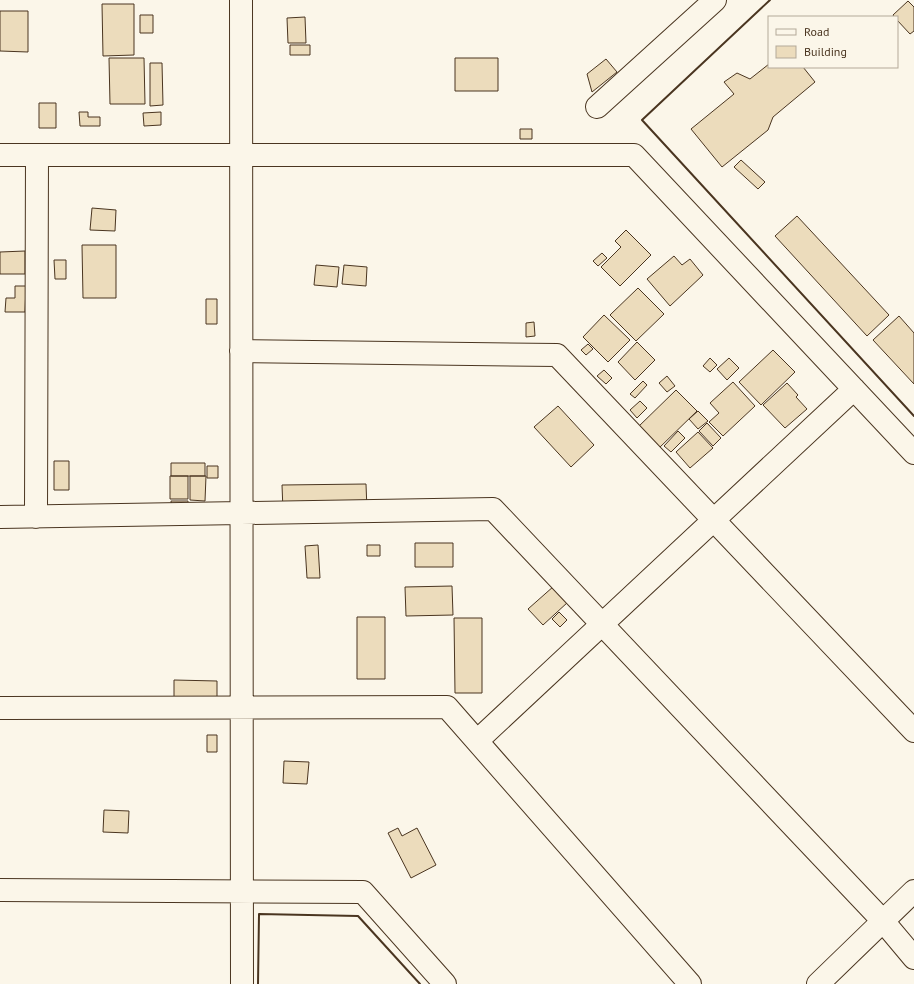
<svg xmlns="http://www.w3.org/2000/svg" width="914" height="984" viewBox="0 0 914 984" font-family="'PT Sans',sans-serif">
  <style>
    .building { fill: #ecdcbc; stroke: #4a3520 }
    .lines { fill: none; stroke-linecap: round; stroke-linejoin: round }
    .minor-casing { stroke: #4a3520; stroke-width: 24 }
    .minor { stroke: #fbf6e9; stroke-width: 22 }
    .wall { stroke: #4a3520; stroke-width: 2 }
  </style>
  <rect width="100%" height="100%" fill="#fbf6e9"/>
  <!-- building -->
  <path class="building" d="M 908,1 L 914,7 L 914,31 L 910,34 L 897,20 L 897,17 L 894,17 L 893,15 Z
    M 102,4 L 134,4 L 134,55 L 103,56 Z
    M 0,11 L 28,11 L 28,52 L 0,51 Z
    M 140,15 L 153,15 L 153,33 L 140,33 Z
    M 305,17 L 306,43 L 288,43 L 287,18 Z
    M 290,45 L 310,45 L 310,55 L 290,55 Z
    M 109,58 L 144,58 L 145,104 L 110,104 Z
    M 455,58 L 498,58 L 498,91 L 455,91 Z
    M 606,59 L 617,72 L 592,92 L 587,74 Z
    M 150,63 L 162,63 L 163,105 L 150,106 Z
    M 769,64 L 769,67 L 803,67 L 815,82 L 773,117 L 768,130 L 722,167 L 691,129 L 734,94 L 724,82 L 737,73 L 750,79 Z
    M 39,103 L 56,103 L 56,128 L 39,128 Z
    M 79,112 L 88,112 L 88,117 L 100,117 L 100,126 L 80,126 Z
    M 161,112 L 161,125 L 144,126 L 143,113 Z
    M 520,129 L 532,129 L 532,139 L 520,139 Z
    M 741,160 L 765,182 L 758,189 L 734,167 Z
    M 92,208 L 116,210 L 115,231 L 90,230 Z
    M 797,216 L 889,315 L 867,336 L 775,236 Z
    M 626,230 L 651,255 L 620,286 L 601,267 L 621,247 L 615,241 Z
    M 82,245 L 116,245 L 116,298 L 83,298 Z
    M 25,251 L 25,274 L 0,274 L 0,252 Z
    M 602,253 L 607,258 L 598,266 L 593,261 Z
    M 674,256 L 682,265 L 690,259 L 703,275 L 670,306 L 647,279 Z
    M 54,260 L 66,260 L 66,279 L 55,279 Z
    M 316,265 L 339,267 L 337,287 L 314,285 Z
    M 344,265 L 367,267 L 366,286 L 342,284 Z
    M 15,286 L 26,286 L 25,312 L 5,312 L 6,298 L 15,298 Z
    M 638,288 L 664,314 L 636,341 L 610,315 Z
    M 206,299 L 217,299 L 217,324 L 206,324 Z
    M 604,315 L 630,340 L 608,362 L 583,337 Z
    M 899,316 L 914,333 L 914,384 L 873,340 Z
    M 534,322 L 535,336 L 526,337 L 526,323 Z
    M 637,342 L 655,360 L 635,380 L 618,362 Z
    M 588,344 L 593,349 L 586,355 L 581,350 Z
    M 773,350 L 795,372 L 761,405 L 739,382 Z
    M 710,358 L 717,365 L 710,372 L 703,366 Z
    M 729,358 L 739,368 L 727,380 L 717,369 Z
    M 604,370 L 612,378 L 606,384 L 597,376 Z
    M 667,376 L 675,386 L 667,392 L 659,383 Z
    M 643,381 L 647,385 L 635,398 L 630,394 Z
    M 733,382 L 755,406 L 723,436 L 709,422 L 719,413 L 710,403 Z
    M 787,383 L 798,395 L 796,397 L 807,409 L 785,428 L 763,405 Z
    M 676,390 L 697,411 L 658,449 L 637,428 Z
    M 640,401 L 647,408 L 637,418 L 630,410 Z
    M 558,406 L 594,445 L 571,467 L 534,427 Z
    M 698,411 L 708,421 L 698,429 L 689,419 Z
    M 707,423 L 721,438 L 713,446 L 699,431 Z
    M 678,431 L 685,438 L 671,452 L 664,446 Z
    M 698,432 L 713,448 L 690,468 L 676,452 Z
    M 54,461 L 69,461 L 69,490 L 54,490 Z
    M 171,463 L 205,463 L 205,476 L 171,476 Z
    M 207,466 L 218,466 L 218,478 L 207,478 Z
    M 170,476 L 188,476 L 188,499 L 170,499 Z
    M 190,476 L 206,476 L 205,501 L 190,500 Z
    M 366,484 L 367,510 L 283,511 L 282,485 Z
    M 171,501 L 188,501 L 188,511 L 172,511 Z
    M 415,543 L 453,543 L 453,567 L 415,567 Z
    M 318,545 L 320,578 L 307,578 L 305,546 Z
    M 367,545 L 380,545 L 380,556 L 367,556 Z
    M 452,586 L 453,615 L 406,616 L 405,587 Z
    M 554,586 L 568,602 L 543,625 L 528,609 Z
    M 559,612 L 567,620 L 560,627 L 552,619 Z
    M 357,617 L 385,617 L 385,679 L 357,679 Z
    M 454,618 L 482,618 L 482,693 L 455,693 Z
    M 174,680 L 217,681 L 217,697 L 174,697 Z
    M 207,735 L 217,735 L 217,752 L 207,752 Z
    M 284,761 L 309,762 L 307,784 L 283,783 Z
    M 104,810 L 129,811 L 128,833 L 103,832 Z
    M 398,828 L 402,836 L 417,828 L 436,865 L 411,878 L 388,833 Z"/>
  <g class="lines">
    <defs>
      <path id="minor" d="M 241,0 L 242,984
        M 597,107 L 715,0
        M 0,155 L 634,155 L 914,453
        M 241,351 L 557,355 L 914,731
        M 0,517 L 493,509 L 883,921 L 914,958
        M 36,517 L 37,155
        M 0,708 L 447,707 L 690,984
        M 477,741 L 854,389
        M 0,890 L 363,892 L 445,984
        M 818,984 L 914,891"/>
    </defs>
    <!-- minor casing -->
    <use href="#minor" class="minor-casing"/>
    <!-- minor -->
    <use href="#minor" class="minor"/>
    <!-- wall -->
    <path class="wall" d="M 770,0 L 642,120 L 914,416
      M 258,984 L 259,914 L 358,916 L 420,984"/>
  </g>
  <!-- legend -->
  <rect x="768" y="16" width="130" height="52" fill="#fbf6e9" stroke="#b4a999"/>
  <rect x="776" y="29" width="20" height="6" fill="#fbf6e9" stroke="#b4a999"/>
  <text x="804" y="36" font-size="12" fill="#4a3520">Road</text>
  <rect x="776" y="46" width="20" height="12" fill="#ecdcbc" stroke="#b4a999"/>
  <text x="804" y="56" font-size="12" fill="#4a3520">Building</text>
</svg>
